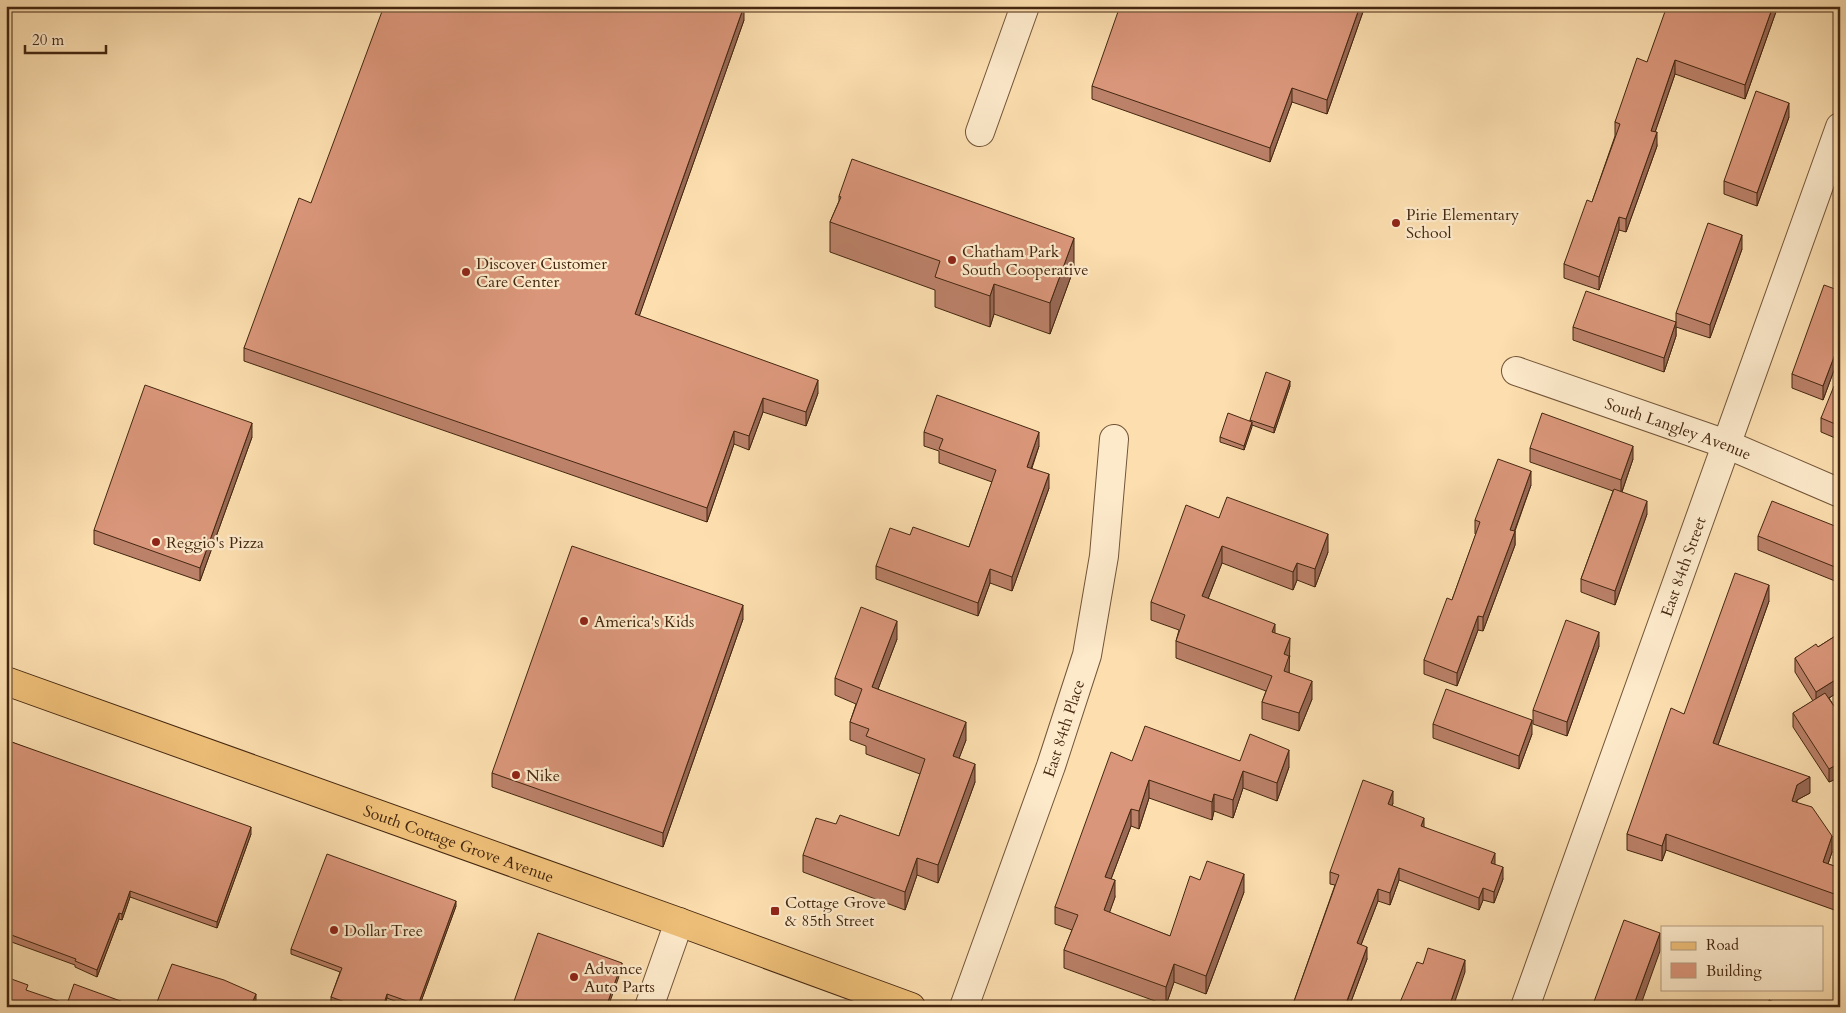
<svg xmlns="http://www.w3.org/2000/svg" width="1846" height="1013" viewBox="0 0 1846 1013" font-family="Cardo,serif">
  <style>
    .lines { fill: none; stroke-linecap: round; stroke-linejoin: round }
    .minor-casing { stroke: #725538; stroke-width: 30 }
    .major-casing { stroke: #442710; stroke-width: 30 }
    .minor { stroke: #fdeacb; stroke-width: 28 }
    .major { stroke: #eebf78; stroke-width: 28 }
    .wall { fill: #bb8169; stroke: #442710 }
    .shaded-wall { fill: #996955; stroke: #442710 }
    .building { fill: #da967a; stroke: #442710 }
    .poi-dot { fill: #8f2418; stroke: #fdeacb; stroke-width: 2 }
    .labels { text-anchor: middle; stroke-width: 4.5; stroke-linejoin: round; paint-order: stroke }
    .poi-label { font-size: 16px; fill: #442710; stroke: #fdeacb; text-anchor: start }
    .street-label { font-size: 16px; fill: #442710; stroke: #fdeacb }
  </style>
  <rect width="100%" height="100%" fill="#fcdeaf"/>
  <filter id="stains"><feTurbulence type="fractalNoise" baseFrequency=".004" numOctaves="4"/><feColorMatrix values="0 0 0 0 .2 0 0 0 0 .09 0 0 0 0 .02 0 0 0 .5 -.17"/></filter>
  <radialGradient id="worn" r=".72"><stop offset=".6" stop-color="#630" stop-opacity="0"/><stop offset="1" stop-color="#630" stop-opacity=".3"/></radialGradient>
  <g class="lines">
    <defs>
      <g id="minor">
        <path d="M 980,132 L 1025,6"/>
        <path id="s1" d="M 1516,371 L 1726,444 L 1840,493"/>
        <path d="M 649,1007 L 679,922"/>
        <path id="s2" d="M 964,1007 L 1051,766 L 1087,655 L 1104,556 L 1114,439"/>
        <path id="s3" d="M 1525,1007 L 1840,127"/>
      </g>
      <g id="major">
        <path id="s4" d="M 6,681 L 679,922 L 911,1007"/>
      </g>
    </defs>
    <!-- minor casing -->
    <use href="#minor" class="minor-casing"/>
    <!-- major casing -->
    <use href="#major" class="major-casing"/>
    <!-- minor -->
    <use href="#minor" class="minor"/>
    <!-- major -->
    <use href="#major" class="major"/>
  </g>
  <!-- wall -->
  <path class="wall" d="M 1365,6 L 1327,114 L 1292,102 L 1270,162 L 1092,99 L 1092,86 Z
    M 1778,6 L 1745,99 L 1675,74 L 1655,132 L 1657,146 L 1626,232 L 1619,230 L 1599,290 L 1564,278 L 1564,264 L 1592,202 L 1615,136 L 1615,122 L 1647,62 Z
    M 744,20 L 639,316 L 818,393 L 806,426 L 763,412 L 749,450 L 734,444 L 707,522 L 244,361 L 244,348 L 311,203 Z
    M 1789,117 L 1757,206 L 1724,194 L 1724,181 Z
    M 839,196 L 1074,268 L 1050,334 L 994,314 L 990,327 L 935,307 L 935,290 L 830,252 L 830,222 L 839,201 Z
    M 1742,249 L 1710,338 L 1676,327 L 1676,336 L 1664,372 L 1573,340 L 1573,327 L 1676,322 L 1676,313 Z
    M 1840,277 L 1840,354 L 1823,400 L 1792,388 L 1792,374 L 1835,289 Z
    M 1290,386 L 1274,433 L 1252,425 L 1244,450 L 1220,442 L 1220,437 L 1250,421 L 1250,420 Z
    M 1840,388 L 1840,440 L 1821,432 L 1821,418 Z
    M 924,432 L 1039,446 L 1032,468 L 1049,488 L 1012,591 L 990,583 L 978,616 L 876,579 L 876,566 L 910,535 L 969,547 L 992,482 L 939,463 L 939,451 L 924,446 Z
    M 252,437 L 200,581 L 94,544 L 94,530 Z
    M 1530,448 L 1633,459 L 1622,492 L 1647,514 L 1615,605 L 1581,592 L 1581,579 L 1613,491 L 1530,462 Z
    M 1531,485 L 1515,531 L 1515,545 L 1483,631 L 1478,630 L 1457,686 L 1424,674 L 1424,660 L 1452,600 L 1476,534 L 1475,534 L 1475,520 Z
    M 1219,518 L 1328,552 L 1315,587 L 1297,580 L 1293,590 L 1222,563 L 1208,599 L 1275,633 L 1290,656 L 1289,659 L 1289,672 L 1312,699 L 1299,731 L 1262,719 L 1262,702 L 1266,691 L 1176,658 L 1176,641 L 1179,630 L 1151,620 L 1151,602 Z
    M 1840,528 L 1840,583 L 1758,550 L 1758,536 Z
    M 1769,601 L 1718,745 L 1810,793 L 1797,800 L 1797,802 L 1832,852 L 1828,864 L 1840,868 L 1840,912 L 1666,850 L 1662,861 L 1627,850 L 1627,834 L 1684,714 Z
    M 743,619 L 663,847 L 492,787 L 492,773 Z
    M 1840,633 L 1840,691 L 1829,698 L 1840,715 L 1840,785 L 1836,779 L 1829,782 L 1793,727 L 1793,713 L 1813,701 L 1795,672 L 1795,658 L 1818,647 Z
    M 897,639 L 878,689 L 966,740 L 959,758 L 975,782 L 938,883 L 917,875 L 905,910 L 803,872 L 803,855 L 836,824 L 899,836 L 920,774 L 866,754 L 866,746 L 850,740 L 850,722 L 856,704 L 835,695 L 835,678 Z
    M 1599,646 L 1567,736 L 1533,724 L 1533,710 Z
    M 1433,724 L 1532,734 L 1519,769 L 1433,738 Z
    M 6,740 L 251,834 L 217,928 L 130,897 L 122,920 L 119,919 L 97,977 L 75,967 L 75,965 L 6,940 Z
    M 1132,761 L 1240,761 L 1289,767 L 1277,801 L 1243,788 L 1233,818 L 1214,811 L 1212,820 L 1149,798 L 1139,829 L 1131,826 L 1111,879 L 1115,897 L 1109,913 L 1170,936 L 1200,880 L 1244,892 L 1206,994 L 1174,982 L 1166,1005 L 1064,968 L 1064,950 L 1072,930 L 1055,924 L 1055,907 Z
    M 1393,803 L 1392,806 L 1424,827 L 1495,864 L 1503,879 L 1494,903 L 1483,900 L 1479,910 L 1399,880 L 1390,905 L 1378,901 L 1361,945 L 1367,959 L 1349,1007 L 1292,1007 L 1335,885 L 1330,884 L 1330,872 Z
    M 456,906 L 419,1007 L 410,1007 L 387,998 L 384,1007 L 346,1007 L 331,1001 L 331,997 L 340,972 L 291,954 L 291,949 Z"/>
  <!-- shaded-wall -->
  <path class="shaded-wall" d="M 744,6 L 744,20 L 635,328 L 635,314 Z
    M 1360,6 L 1365,6 L 1327,114 L 1327,100 Z
    M 1773,6 L 1778,6 L 1745,99 L 1745,85 Z
    M 1675,60 L 1675,74 L 1651,144 L 1651,131 Z
    M 1292,88 L 1292,102 L 1270,162 L 1270,148 Z
    M 1789,103 L 1789,117 L 1757,206 L 1757,193 Z
    M 1657,132 L 1657,146 L 1626,232 L 1626,219 Z
    M 1619,217 L 1619,230 L 1599,290 L 1599,277 Z
    M 1742,235 L 1742,249 L 1710,338 L 1710,325 Z
    M 1074,238 L 1074,268 L 1050,334 L 1050,303 Z
    M 994,284 L 994,314 L 990,327 L 990,296 Z
    M 1676,322 L 1676,336 L 1664,372 L 1664,358 Z
    M 1840,341 L 1840,354 L 1823,400 L 1823,386 Z
    M 818,380 L 818,393 L 806,426 L 806,412 Z
    M 1290,381 L 1290,386 L 1274,433 L 1274,428 Z
    M 763,398 L 763,412 L 749,450 L 749,436 Z
    M 1252,422 L 1252,427 L 1244,450 L 1244,446 Z
    M 252,423 L 252,437 L 200,581 L 200,568 Z
    M 734,431 L 734,444 L 707,522 L 707,508 Z
    M 1039,432 L 1039,446 L 1027,480 L 1027,467 Z
    M 1633,446 L 1633,459 L 1621,494 L 1621,480 Z
    M 1531,471 L 1531,485 L 1510,543 L 1510,530 Z
    M 1049,474 L 1049,488 L 1012,591 L 1012,577 Z
    M 1647,501 L 1647,514 L 1615,605 L 1615,591 Z
    M 1515,531 L 1515,545 L 1483,631 L 1483,617 Z
    M 1328,534 L 1328,552 L 1315,587 L 1315,569 Z
    M 1222,546 L 1222,563 L 1202,614 L 1202,596 Z
    M 1297,563 L 1297,580 L 1293,590 L 1293,572 Z
    M 990,569 L 990,583 L 978,616 L 978,603 Z
    M 1769,585 L 1769,601 L 1713,759 L 1713,743 Z
    M 743,605 L 743,619 L 663,847 L 663,833 Z
    M 1478,616 L 1478,630 L 1457,686 L 1457,673 Z
    M 897,621 L 897,639 L 872,705 L 872,687 Z
    M 1275,624 L 1275,641 L 1272,632 Z
    M 1599,632 L 1599,646 L 1567,736 L 1567,722 Z
    M 1290,638 L 1289,674 L 1284,688 L 1284,654 Z
    M 1840,677 L 1840,691 L 1816,706 L 1816,692 Z
    M 1312,681 L 1312,699 L 1299,731 L 1299,713 Z
    M 1532,720 L 1532,734 L 1519,769 L 1519,756 Z
    M 966,722 L 966,740 L 953,774 L 953,756 Z
    M 1289,750 L 1289,767 L 1277,801 L 1277,783 Z
    M 975,764 L 975,782 L 938,883 L 938,865 Z
    M 1836,765 L 1836,779 L 1829,782 L 1829,769 Z
    M 1243,771 L 1243,788 L 1233,818 L 1233,800 Z
    M 1810,777 L 1810,793 L 1797,800 L 1792,816 L 1792,801 L 1797,785 Z
    M 1149,780 L 1149,798 L 1139,829 L 1139,811 Z
    M 1393,791 L 1393,803 L 1388,816 L 1388,804 Z
    M 1214,794 L 1214,811 L 1212,820 L 1212,802 Z
    M 1131,809 L 1131,826 L 1105,895 L 1105,877 Z
    M 1424,818 L 1424,829 L 1421,826 Z
    M 251,827 L 251,834 L 217,928 L 217,922 Z
    M 1666,834 L 1666,850 L 1662,861 L 1662,846 Z
    M 1832,836 L 1832,852 L 1823,878 L 1823,862 Z
    M 1495,853 L 1495,865 L 1491,863 Z
    M 917,858 L 917,875 L 905,910 L 905,892 Z
    M 1503,867 L 1503,879 L 1494,903 L 1494,892 Z
    M 1399,868 L 1399,880 L 1390,905 L 1390,893 Z
    M 1244,874 L 1244,892 L 1206,994 L 1206,976 Z
    M 1115,880 L 1115,897 L 1104,928 L 1104,910 Z
    M 1483,888 L 1483,900 L 1479,910 L 1479,898 Z
    M 1378,889 L 1378,901 L 1357,955 L 1357,943 Z
    M 130,891 L 130,897 L 122,920 L 122,914 Z
    M 456,901 L 456,906 L 419,1007 L 418,1007 L 418,1005 Z
    M 119,913 L 119,919 L 97,977 L 97,970 Z
    M 1660,933 L 1660,951 L 1640,1007 L 1633,1007 Z
    M 1367,947 L 1367,959 L 1349,1007 L 1345,1007 Z
    M 1465,960 L 1465,972 L 1453,1007 L 1449,1007 Z
    M 622,963 L 622,968 L 608,1007 L 606,1007 Z
    M 1174,964 L 1174,982 L 1166,1005 L 1166,987 Z
    M 256,994 L 256,1001 L 253,1007 L 252,1003 Z
    M 387,994 L 387,998 L 384,1007 L 383,1007 Z"/>
  <!-- building -->
  <path class="building" d="M 384,6 L 744,6 L 635,314 L 818,380 L 806,412 L 763,398 L 749,436 L 734,431 L 707,508 L 244,348 L 299,198 L 311,203 Z
    M 1120,6 L 1360,6 L 1327,100 L 1292,88 L 1270,148 L 1092,86 Z
    M 1667,6 L 1773,6 L 1745,85 L 1675,60 L 1651,131 L 1657,132 L 1626,219 L 1619,217 L 1599,277 L 1564,264 L 1587,200 L 1592,202 L 1620,124 L 1615,122 L 1637,58 L 1647,62 Z
    M 1756,91 L 1789,103 L 1757,193 L 1724,181 Z
    M 852,159 L 1074,238 L 1050,303 L 994,284 L 990,296 L 935,277 L 940,261 L 830,222 L 841,197 L 839,196 Z
    M 1708,223 L 1742,235 L 1710,325 L 1676,313 Z
    M 1840,277 L 1840,341 L 1823,386 L 1792,374 L 1824,285 L 1835,289 Z
    M 1586,291 L 1676,322 L 1664,358 L 1573,327 Z
    M 1266,372 L 1290,381 L 1274,428 L 1250,420 Z
    M 145,385 L 252,423 L 200,568 L 94,530 Z
    M 1834,386 L 1840,388 L 1840,426 L 1821,418 Z
    M 937,395 L 1039,432 L 1027,467 L 1049,474 L 1012,577 L 990,569 L 978,603 L 876,566 L 890,528 L 910,535 L 913,527 L 969,547 L 996,470 L 939,449 L 943,439 L 924,432 Z
    M 1228,413 L 1252,422 L 1244,446 L 1220,437 Z
    M 1542,413 L 1633,446 L 1621,480 L 1530,448 Z
    M 1498,459 L 1531,471 L 1510,530 L 1515,531 L 1483,617 L 1478,616 L 1457,673 L 1424,660 L 1447,598 L 1452,600 L 1480,522 L 1475,520 Z
    M 1614,489 L 1647,501 L 1615,591 L 1581,579 Z
    M 1227,497 L 1328,534 L 1315,569 L 1297,563 L 1293,572 L 1222,546 L 1202,596 L 1275,624 L 1272,632 L 1290,638 L 1284,654 L 1289,656 L 1284,671 L 1312,681 L 1299,713 L 1262,702 L 1272,676 L 1176,641 L 1185,615 L 1151,602 L 1186,505 L 1219,518 Z
    M 1772,501 L 1840,528 L 1840,569 L 1758,536 Z
    M 572,546 L 743,605 L 663,833 L 492,773 Z
    M 1735,573 L 1769,585 L 1713,743 L 1810,777 L 1797,785 L 1792,801 L 1812,807 L 1832,836 L 1823,862 L 1840,868 L 1840,896 L 1666,834 L 1662,846 L 1627,834 L 1671,708 L 1684,714 Z
    M 861,607 L 897,621 L 872,687 L 966,722 L 953,756 L 975,764 L 938,865 L 917,858 L 905,892 L 803,855 L 816,818 L 836,824 L 840,815 L 899,836 L 925,759 L 866,736 L 869,729 L 850,722 L 862,689 L 835,678 Z
    M 1566,620 L 1599,632 L 1567,722 L 1533,710 Z
    M 1840,633 L 1840,677 L 1816,692 L 1795,658 L 1816,644 L 1818,647 Z
    M 1446,689 L 1532,720 L 1519,756 L 1433,724 Z
    M 1825,693 L 1840,715 L 1840,772 L 1836,765 L 1829,769 L 1793,713 Z
    M 1145,726 L 1240,761 L 1250,734 L 1289,750 L 1277,783 L 1243,771 L 1233,800 L 1214,794 L 1212,802 L 1149,780 L 1139,811 L 1131,809 L 1105,877 L 1115,880 L 1104,910 L 1170,936 L 1190,876 L 1200,880 L 1207,861 L 1244,874 L 1206,976 L 1174,964 L 1166,987 L 1064,950 L 1078,915 L 1055,907 L 1111,752 L 1132,761 Z
    M 6,740 L 251,827 L 217,922 L 130,891 L 122,914 L 119,913 L 97,970 L 75,961 L 76,959 L 6,933 Z
    M 1363,780 L 1393,791 L 1388,804 L 1424,818 L 1421,826 L 1495,853 L 1491,863 L 1503,867 L 1494,892 L 1483,888 L 1479,898 L 1399,868 L 1390,893 L 1378,889 L 1357,943 L 1367,947 L 1345,1006 L 1348,1007 L 1292,1007 L 1339,875 L 1330,872 Z
    M 327,854 L 456,901 L 418,1005 L 387,994 L 383,1007 L 359,1007 L 331,997 L 342,968 L 291,949 Z
    M 1624,920 L 1660,933 L 1633,1007 L 1592,1007 Z
    M 538,933 L 622,963 L 606,1007 L 512,1007 Z
    M 1428,948 L 1465,960 L 1449,1007 L 1398,1007 L 1417,962 L 1423,964 Z
    M 172,964 L 224,980 L 256,994 L 252,1003 L 261,1007 L 155,1007 Z
    M 6,977 L 28,985 L 26,990 L 67,1004 L 74,984 L 137,1007 L 6,1007 Z
    M 1769,1000 L 1786,1007 L 1767,1007 Z
    M 1747,1003 L 1757,1007 L 1746,1007 Z"/>
  <!-- markers -->
  <g class="poi-dot">
    <circle cx="1396" cy="223" r="5"/>
    <circle cx="952" cy="260" r="5"/>
    <circle cx="466" cy="272" r="5"/>
    <circle cx="156" cy="542" r="5"/>
    <circle cx="584" cy="621" r="5"/>
    <circle cx="516" cy="775" r="5"/>
    <rect x="770" y="906" width="10" height="10" rx="2.5"/>
    <circle cx="334" cy="930" r="5"/>
    <circle cx="574" cy="977" r="5"/>
  </g>
  <g class="labels">
    <!-- poi labels -->
    <g class="poi-label">
      <text x="1406" y="220">Pirie Elementary<tspan x="1406" dy="18">School</tspan></text>
      <text x="962" y="257">Chatham Park<tspan x="962" dy="18">South Cooperative</tspan></text>
      <text x="476" y="269">Discover Customer<tspan x="476" dy="18">Care Center</tspan></text>
      <text x="166" y="548">Reggio's Pizza</text>
      <text x="594" y="627">America's Kids</text>
      <text x="526" y="781">Nike</text>
      <text x="785" y="908">Cottage Grove<tspan x="785" dy="18">&amp; 85th Street</tspan></text>
      <text x="344" y="936">Dollar Tree</text>
      <text x="584" y="974">Advance<tspan x="584" dy="18">Auto Parts</tspan></text>
    </g>
    <!-- street labels -->
    <g class="street-label">
      <text dy="6" stroke="none"><textPath href="#s1" startOffset="172">South Langley Avenue</textPath></text>
      <text dy="6" stroke="none"><textPath href="#s3" startOffset="468">East 84th Street</textPath></text>
      <text dy="6" stroke="none"><textPath href="#s2" startOffset="296">East 84th Place</textPath></text>
      <text dy="6" stroke="none"><textPath href="#s4" startOffset="481">South Cottage Grove Avenue</textPath></text>
    </g>
  </g>
  <!-- margin -->
  <rect width="1846" height="1013" fill="none" stroke="#fcdeaf" stroke-width="25"/>
  <rect x="8" y="8" width="1831" height="998" fill="none" stroke="#442710" stroke-width="2.5"/>
  <rect x="12" y="12" width="1821" height="988" fill="none" stroke="#442710"/>
  <!-- legend -->
  <rect x="1661" y="926" width="162" height="65" fill="#fdeacb" stroke="#b39c80"/>
  <rect x="1671" y="942" width="25" height="8" fill="#eebf78" stroke="#b39c80"/>
  <text x="1706" y="950" font-size="15" fill="#442710">Road</text>
  <rect x="1671" y="963" width="25" height="15" fill="#da967a" stroke="#b39c80"/>
  <text x="1706" y="976" font-size="15" fill="#442710">Building</text>
  <!-- scale -->
  <path d="M25 45v8h81v-8" fill="none" stroke="#442710" stroke-width="2.5"/>
  <text x="32" y="45" font-size="15" fill="#442710" stroke="#fdeacb" stroke-width="4" paint-order="stroke">20 m</text>
  <rect width="100%" height="100%" filter="url(#stains)"/>
  <rect width="100%" height="100%" fill="url(#worn)"/>
</svg>
